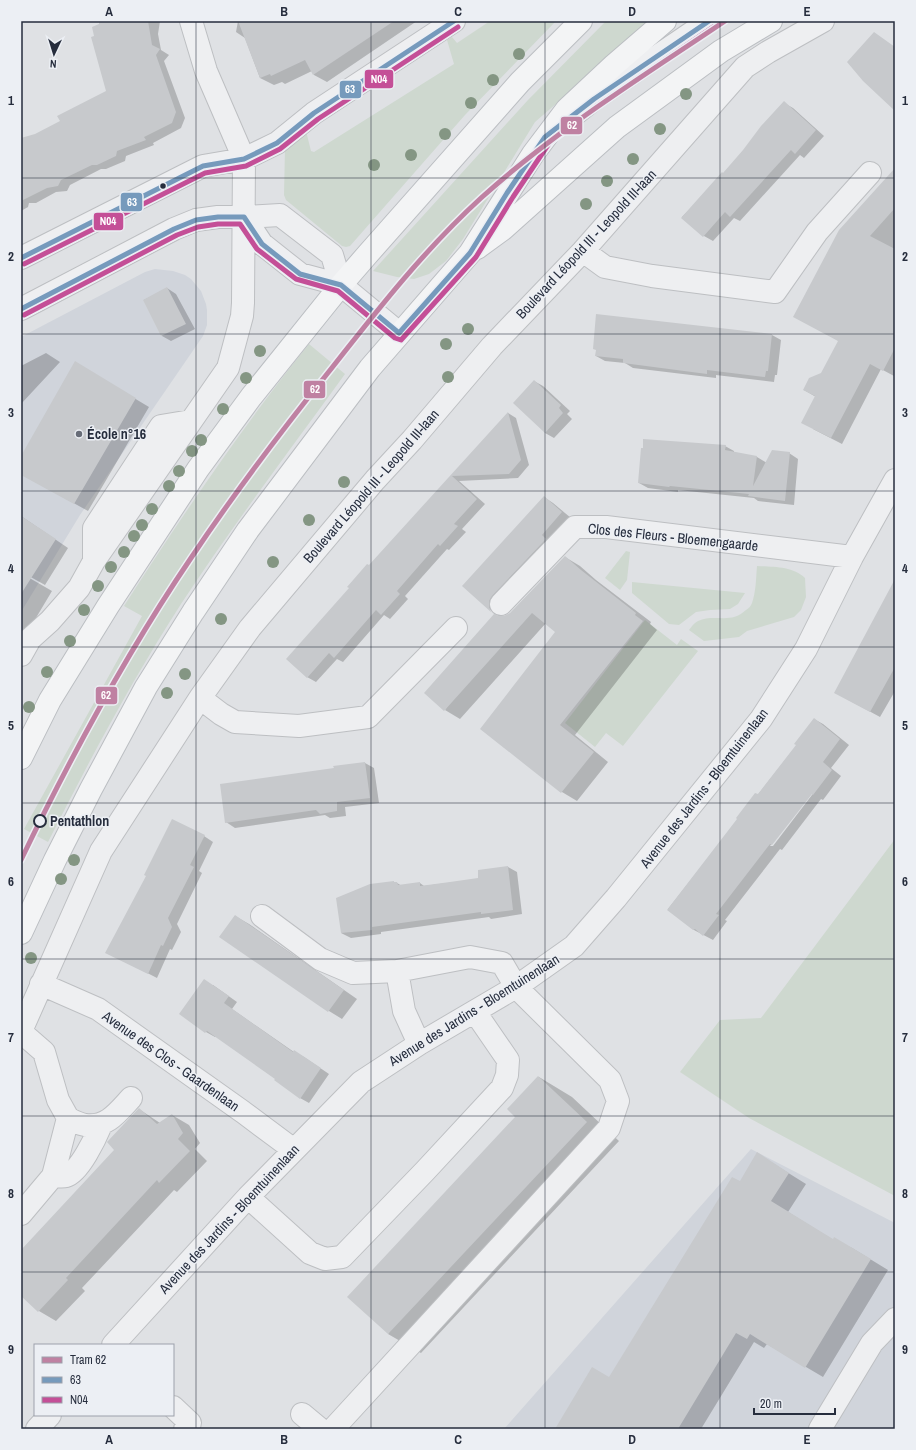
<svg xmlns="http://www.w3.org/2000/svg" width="916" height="1450" viewBox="0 0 916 1450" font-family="'Archivo Narrow',sans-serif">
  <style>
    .built { fill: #d0d4db }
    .green { fill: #ced8cf }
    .shadow { fill: #0003; fill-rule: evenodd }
    .building { fill: #c7c9cc }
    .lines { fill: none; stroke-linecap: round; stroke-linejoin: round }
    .minor-casing { stroke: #bdbfc2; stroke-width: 24 }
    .major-casing { stroke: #bbbec2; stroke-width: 24 }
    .minor { stroke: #eeeff1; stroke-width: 22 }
    .major { stroke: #f3f4f5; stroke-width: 22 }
    .bus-1-casing { stroke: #eceff4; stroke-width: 8 }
    .bus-2-casing { stroke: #eceff4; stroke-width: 8 }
    .bus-1 { stroke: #769abc; stroke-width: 5 }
    .bus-2 { stroke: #c44f97; stroke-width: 5 }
    .tram-1-casing { stroke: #eceff4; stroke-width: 8 }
    .tram-1 { stroke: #bf81a2; stroke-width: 5 }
    .tree { fill: #849683 }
    .grid { fill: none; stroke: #262d3d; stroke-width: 1; stroke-opacity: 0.55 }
    .bus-dot { fill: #262d3d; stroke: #eceff4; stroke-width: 1.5 }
    .poi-dot { fill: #676c77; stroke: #eceff4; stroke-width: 1.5 }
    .stop-dot { fill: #eceff4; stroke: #262d3d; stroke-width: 2 }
    .labels { text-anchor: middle; stroke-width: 3; stroke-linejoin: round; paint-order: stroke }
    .street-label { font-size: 14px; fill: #262d3d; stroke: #eceff4 }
    .poi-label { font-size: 14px; font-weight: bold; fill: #262d3d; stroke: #eceff4; text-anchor: start }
    .stop-label { font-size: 14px; font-weight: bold; fill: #262d3d; stroke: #eceff4; text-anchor: start }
    .line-badge { stroke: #eceff4; stroke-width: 1.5 }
    .badge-label { font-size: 11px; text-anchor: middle; font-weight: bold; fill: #fff }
    .neatline { fill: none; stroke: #262d3d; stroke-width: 1.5 }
    .grid-label { font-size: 13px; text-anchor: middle; font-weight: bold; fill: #262d3d }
  </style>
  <rect width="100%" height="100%" fill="#dfe1e4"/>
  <!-- built -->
  <path class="built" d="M 155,269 L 173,271 L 185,275 L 191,279 L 201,291 L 206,304 L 207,310 L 207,325 L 203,336 L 80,515 L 21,612 L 21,337 L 145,272 Z
    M 751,1149 L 895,1223 L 895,1429 L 504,1429 Z"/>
  <!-- green -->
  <path class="green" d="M 490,21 L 556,21 L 465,115 L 350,246 L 346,247 L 342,246 L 286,200 L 284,195 L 285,148 L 306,131 L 311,151 L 314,152 L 454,64 L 447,40 L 452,37 L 457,43 Z
    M 606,21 L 652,21 L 535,122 L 463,239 L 446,261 L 429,274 L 414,279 L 397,277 L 373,271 L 528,100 Z
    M 309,344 L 345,374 C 290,450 233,525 181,604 C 132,680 89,761 48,842 L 24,829 L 142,616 L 124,606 C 182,516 242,427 309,344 Z
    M 626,551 L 630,552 L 627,580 L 620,590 L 605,578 Z
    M 757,566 C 773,567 793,566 805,578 L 806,597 L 801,610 L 794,617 L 747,631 L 739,637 L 704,641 L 689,630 C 692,626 694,623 698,621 C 715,613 730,625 746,610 C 749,608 751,606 752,603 C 756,592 756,578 757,566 Z
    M 632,582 L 745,593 L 738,604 L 730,609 L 710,610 L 696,612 L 679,625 L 669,624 L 632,593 Z
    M 645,620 L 677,645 L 681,639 L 698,651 L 623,746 L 606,733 L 595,747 L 565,723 Z
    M 895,839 L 895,1196 L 749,1118 L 680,1072 L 720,1020 L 761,1018 Z"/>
  <!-- shadow -->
  <path class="shadow" d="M 103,21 L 160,21 L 158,34 L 161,50 L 169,55 L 164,61 L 185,118 L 181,128 L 153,143 L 154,145 L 126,156 L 125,161 L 106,169 L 101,169 L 70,185 L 67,191 L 56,192 L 36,203 L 29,203 L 28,207 L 21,211 L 21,143 L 61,122 L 111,90 Z
    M 238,21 L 417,21 L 327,82 L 314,75 L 312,71 L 285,84 L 282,82 L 274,85 L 260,78 L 245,38 L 236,32 Z
    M 784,103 L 793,108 L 824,136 L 804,158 L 800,155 L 740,221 L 734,218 L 713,241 L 704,236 L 682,217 L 724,174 Z
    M 895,180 L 895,374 L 894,376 L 881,369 L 842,444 L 813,429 L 816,397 L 804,390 L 822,374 L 839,341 L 805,322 Z
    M 167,288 L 176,294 L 195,329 L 171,341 L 162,336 L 144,300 Z
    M 772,335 L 781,340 L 777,375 L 775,375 L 774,382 L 716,375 L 716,378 L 633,368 L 625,363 L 605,361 L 596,356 Z
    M 46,353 L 60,362 L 21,404 L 21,366 Z
    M 89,371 L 149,407 L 88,511 L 21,474 L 21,458 Z
    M 534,381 L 543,386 L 570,411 L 567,414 L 572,419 L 554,438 L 545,433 Z
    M 508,413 L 516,418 L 529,465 L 518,478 L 459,481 L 485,504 L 462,529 L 466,532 L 449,550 L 447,549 L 405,596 L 408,599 L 390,619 L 384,615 L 343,662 L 337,659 L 316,682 L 307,677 L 370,567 Z
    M 725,446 L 734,451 L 734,453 L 757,457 L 767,463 L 789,453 L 798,459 L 794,505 L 758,501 L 754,498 L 678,490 L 678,492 L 648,488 L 639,483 Z
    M 544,497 L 553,503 L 571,518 L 499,615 L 492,611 L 464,586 Z
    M 21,516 L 68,548 L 45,585 L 27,575 L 26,576 L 52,591 L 21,643 Z
    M 565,557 L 580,566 L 596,580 L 651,622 L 650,624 L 657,630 L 575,735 L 608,762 L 577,801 L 562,792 L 481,729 L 557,632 L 546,623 L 460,719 L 445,710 L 504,617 L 510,614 Z
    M 895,581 L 895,691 L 880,717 L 845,698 Z
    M 814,719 L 823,724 L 849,745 L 831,768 L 841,776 L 823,800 L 821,799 L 782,850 L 780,849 L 725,920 L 727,921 L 713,940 L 694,930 L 668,909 L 797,745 ZM 814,790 L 815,791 L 773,846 L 770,846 Z
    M 365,763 L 374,768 L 379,803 L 345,807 L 346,816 L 330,818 L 325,815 L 235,828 L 226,822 L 335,769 Z
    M 204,836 L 213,842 L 199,871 L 202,873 L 177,924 L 181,932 L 172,950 L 170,949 L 157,978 L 116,957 Z
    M 508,867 L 517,872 L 522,914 L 491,919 L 489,917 L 381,932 L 381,934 L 351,938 L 341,933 L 397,883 L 402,886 L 420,883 L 424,886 L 479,879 Z
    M 235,916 L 249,924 L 357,999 L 342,1019 L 329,1011 L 221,937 Z
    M 213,985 L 237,1002 L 232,1009 L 294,1052 L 304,1057 L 329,1074 L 309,1103 L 300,1098 L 276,1079 L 216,1036 L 215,1037 L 206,1032 L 181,1014 Z
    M 539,1077 L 572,1097 L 619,1141 L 421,1353 L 388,1334 Z
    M 139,1109 L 160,1123 L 172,1115 L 189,1125 L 200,1143 L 195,1149 L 207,1161 L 177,1192 L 174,1190 L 82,1288 L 85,1291 L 56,1321 L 39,1311 L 21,1295 L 21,1251 L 116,1150 Z
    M 774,1164 L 806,1184 L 788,1212 L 833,1240 L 852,1248 L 888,1270 L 823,1377 L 767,1344 L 764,1348 L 754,1342 L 701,1429 L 556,1429 L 610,1378 L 740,1183 Z"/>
  <!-- building -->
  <path class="building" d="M 99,21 L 148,21 L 152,45 L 160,49 L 156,55 L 176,112 L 172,123 L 144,137 L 146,140 L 117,151 L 116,156 L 97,165 L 92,165 L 61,180 L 58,186 L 47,188 L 21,201 L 21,138 L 35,134 L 60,121 L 57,116 L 106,91 L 91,37 L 94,36 L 92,27 L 99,24 Z
    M 238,21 L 394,21 L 313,75 L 305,60 L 271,76 L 270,74 L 260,78 Z
    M 874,32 L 895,47 L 895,111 L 863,81 L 847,62 Z
    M 784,101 L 816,130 L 795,154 L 791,150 L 730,217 L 725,212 L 703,237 L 681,218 L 722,172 L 723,173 L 743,150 L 761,126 Z
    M 895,168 L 895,208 L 870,236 L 895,249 L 895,348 L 883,371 L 870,364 L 831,438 L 801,423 L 815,396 L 803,390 L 809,378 L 821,373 L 838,341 L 793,317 L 839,230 Z
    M 167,287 L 186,324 L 161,336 L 143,300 Z
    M 596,314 L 772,334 L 768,371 L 766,371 L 765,377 L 707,370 L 707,374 L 623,363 L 623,359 L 595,356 L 596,350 L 593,349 Z
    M 75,361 L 136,398 L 74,504 L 21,475 L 21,456 Z
    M 534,380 L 561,405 L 559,408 L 563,413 L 545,433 L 513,403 Z
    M 508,412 L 521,460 L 509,474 L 452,476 L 477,499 L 454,524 L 458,526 L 440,546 L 438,544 L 397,591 L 400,594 L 381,615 L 376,610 L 334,658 L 329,653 L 307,678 L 286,659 L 349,588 L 347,587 L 367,564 L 369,565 Z
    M 643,439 L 726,445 L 725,450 L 757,456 L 753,486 L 772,450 L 790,452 L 785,501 L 748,496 L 749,494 L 670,486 L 669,487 L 638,483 L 641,448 L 643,448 Z
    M 544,496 L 562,512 L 542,535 L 546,539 L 492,596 L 489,601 L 489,607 L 491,612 L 462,586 Z
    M 21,516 L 56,539 L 21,594 Z
    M 565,556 L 581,570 L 636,613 L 635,615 L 643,621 L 560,725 L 594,752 L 561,793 L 480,729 L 555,632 L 532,613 L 444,711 L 424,693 L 494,614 L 498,616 L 504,616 L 510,613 Z
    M 895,579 L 895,667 L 870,712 L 834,693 Z
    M 814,718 L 840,739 L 823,762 L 832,770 L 813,795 L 812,794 L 772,845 L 770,844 L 716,914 L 719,915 L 703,936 L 695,929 L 693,930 L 667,910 L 737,819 L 736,818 L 755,793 L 758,794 L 796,745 L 794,744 Z
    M 365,762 L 370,798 L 337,802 L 337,811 L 320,814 L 316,810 L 225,823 L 220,784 L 334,768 L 333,766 Z
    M 172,819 L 205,835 L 190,865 L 194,867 L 168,918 L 172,927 L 163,946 L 161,945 L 148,974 L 105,953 L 146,876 L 144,875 Z
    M 508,866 L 513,910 L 481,914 L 481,912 L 372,927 L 372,930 L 341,933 L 336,898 L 370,884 L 394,881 L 394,882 L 397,882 L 398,885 L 420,882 L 420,886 L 450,882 L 478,878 L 478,870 Z
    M 235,915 L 344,990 L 328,1012 L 219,937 Z
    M 204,979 L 229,996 L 224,1003 L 293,1052 L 294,1050 L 321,1068 L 300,1099 L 274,1080 L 275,1079 L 207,1031 L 205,1033 L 179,1014 Z
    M 538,1076 L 587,1122 L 388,1334 L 347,1297 L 515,1117 L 507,1109 Z
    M 139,1108 L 157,1124 L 172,1114 L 183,1133 L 178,1139 L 190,1151 L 159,1183 L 157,1180 L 66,1278 L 68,1280 L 38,1312 L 21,1296 L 21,1250 L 114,1150 L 107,1142 Z
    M 757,1152 L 789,1173 L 771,1201 L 833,1239 L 834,1237 L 871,1259 L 805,1368 L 750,1334 L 747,1339 L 736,1333 L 678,1429 L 555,1429 L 592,1367 L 609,1377 L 732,1177 L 740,1181 Z"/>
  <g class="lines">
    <defs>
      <path id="minor" d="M 570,118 L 594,99 L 709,21
        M 244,217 L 262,244 L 300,274 L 341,285 L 399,333
        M 583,251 L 605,267 L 652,276 L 775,292 L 817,232 L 870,173
        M 21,258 L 203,166 L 244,159 L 277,143 L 314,113 L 454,21
        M 21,309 L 174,229 L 196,220 L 218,217 L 244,217 L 280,215 L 332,255 L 341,285
        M 94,561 L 94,528 L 161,426 L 191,421
        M 501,604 L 575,527 L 606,527 L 852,557
        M 21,655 L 30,639 L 50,621 L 79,588 L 94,561 L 228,368 L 242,316 L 243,303 L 244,159 L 206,71 L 191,21
        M 200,698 L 221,714 L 235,722 L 299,726 L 368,717 L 456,628
        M 262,916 L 320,959 L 353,973 L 397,971 L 470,957 L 502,963 L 516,987 L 610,1080 L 618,1101 L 609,1128 L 333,1429
        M 397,971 L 404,1011 L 419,1044
        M 41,984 L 98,1009 L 243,1112 L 294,1150
        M 21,1031 L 101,851 L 200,698 L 250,628 L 375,480 L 412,440 L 492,346 L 583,251 L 745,67 L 768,52 L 823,21
        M 21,1032 L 44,1052 L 58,1100 L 68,1118 L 53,1176 L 21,1214
        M 68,1118 C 73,1121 80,1124 85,1125 C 107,1128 118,1112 131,1098
        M 53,1176 C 57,1176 62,1177 66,1176 C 79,1173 96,1137 101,1125
        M 248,1197 L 310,1253 L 325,1259 L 342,1257 L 425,1171 L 502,1088 L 507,1075 L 508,1060 L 475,1012
        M 113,1345 L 248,1197 L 361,1082 L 419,1044 L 516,987 L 574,946 L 616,898 L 761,719 L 806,649 L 852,557 L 895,480
        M 173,1407 L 190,1423 L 185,1429
        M 302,1414 L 320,1429
        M 37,1429 L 50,1415
        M 820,1429 L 872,1343 L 895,1319"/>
      <path id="major" d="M 477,248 L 503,229 L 617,127 L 721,51 L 771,21
        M 21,758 L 50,700 L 108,606 L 198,469 L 251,397 L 341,285 L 367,255 L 520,82 L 581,21
        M 21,933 L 55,860 L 91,789 L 146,687 L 193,612 L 248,530 L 370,368 L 470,253 L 533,154 L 567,109 L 614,65 L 665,21"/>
    </defs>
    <!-- minor casing -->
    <use href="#minor" class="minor-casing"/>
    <!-- major casing -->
    <use href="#major" class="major-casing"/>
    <!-- minor -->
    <use href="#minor" class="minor"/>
    <!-- major -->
    <use href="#major" class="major"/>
    <defs>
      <path id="bus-1" d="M 21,258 L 203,166 L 244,159 L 277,143 L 314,113 L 454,21
        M 21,309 L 174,229 L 196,220 L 218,217 L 244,217 L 262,244 L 300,274 L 341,285 L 399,333 L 470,253 L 507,193 L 545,137 L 594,99 L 709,21"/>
      <path id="bus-2" d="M 24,264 L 205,173 L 246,166 L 280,149 L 318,119 L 458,27
        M 24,315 L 177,235 L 198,227 L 218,224 L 240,224 L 257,249 L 296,279 L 338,291 L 395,338 L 401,340 L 476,257 L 513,197 L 550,142 L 598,105 L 713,27"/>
    </defs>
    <!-- bus-1 casing -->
    <use href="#bus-1" class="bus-1-casing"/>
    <!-- bus-2 casing -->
    <use href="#bus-2" class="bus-2-casing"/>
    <!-- bus-1 -->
    <use href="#bus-1" class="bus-1"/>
    <!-- bus-2 -->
    <use href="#bus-2" class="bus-2"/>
    <defs>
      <path id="tram-1" d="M 21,860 C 71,756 126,654 191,558 C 233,495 279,434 327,374 C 375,313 423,251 481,198 C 556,130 642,77 725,21"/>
    </defs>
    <!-- tram-1 casing -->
    <use href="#tram-1" class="tram-1-casing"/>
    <!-- tram-1 -->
    <use href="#tram-1" class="tram-1"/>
  </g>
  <!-- trees -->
  <g class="tree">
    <circle cx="519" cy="54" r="6"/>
    <circle cx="493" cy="80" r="6"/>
    <circle cx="686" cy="94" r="6"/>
    <circle cx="471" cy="103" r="6"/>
    <circle cx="660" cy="129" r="6"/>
    <circle cx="445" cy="134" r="6"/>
    <circle cx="411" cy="155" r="6"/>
    <circle cx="633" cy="159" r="6"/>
    <circle cx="374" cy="165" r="6"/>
    <circle cx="607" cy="181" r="6"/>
    <circle cx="586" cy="204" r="6"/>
    <circle cx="468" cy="329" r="6"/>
    <circle cx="446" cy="344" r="6"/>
    <circle cx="260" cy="351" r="6"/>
    <circle cx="448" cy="377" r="6"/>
    <circle cx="246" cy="378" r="6"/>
    <circle cx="223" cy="409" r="6"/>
    <circle cx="201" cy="440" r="6"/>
    <circle cx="192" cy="451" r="6"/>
    <circle cx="179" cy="471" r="6"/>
    <circle cx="344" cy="482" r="6"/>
    <circle cx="169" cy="486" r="6"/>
    <circle cx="152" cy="509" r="6"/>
    <circle cx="309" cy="520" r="6"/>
    <circle cx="142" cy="525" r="6"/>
    <circle cx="134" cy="536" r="6"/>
    <circle cx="124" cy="552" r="6"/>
    <circle cx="273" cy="562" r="6"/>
    <circle cx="111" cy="567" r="6"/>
    <circle cx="98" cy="586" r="6"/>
    <circle cx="84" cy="610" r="6"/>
    <circle cx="221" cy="619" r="6"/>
    <circle cx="70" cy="641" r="6"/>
    <circle cx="47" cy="672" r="6"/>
    <circle cx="185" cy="674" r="6"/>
    <circle cx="167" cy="693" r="6"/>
    <circle cx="29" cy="707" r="6"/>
    <circle cx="74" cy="860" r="6"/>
    <circle cx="61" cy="879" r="6"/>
    <circle cx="31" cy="958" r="6"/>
  </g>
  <!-- grid -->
  <path class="grid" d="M 196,21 L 196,1429M 371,21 L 371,1429M 545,21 L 545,1429M 720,21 L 720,1429M 21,178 L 895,178M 21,334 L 895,334M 21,491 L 895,491M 21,647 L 895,647M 21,803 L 895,803M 21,959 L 895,959M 21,1116 L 895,1116M 21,1272 L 895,1272"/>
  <!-- markers -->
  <circle class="bus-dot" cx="163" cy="186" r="3.5"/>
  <circle class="poi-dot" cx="79" cy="434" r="4"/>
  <circle class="stop-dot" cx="40" cy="821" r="6"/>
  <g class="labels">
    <!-- street labels -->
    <g class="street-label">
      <text transform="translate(586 244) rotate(-47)" y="5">Boulevard Léopold III - Leopold III-laan</text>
      <text transform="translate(371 486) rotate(-49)" y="5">Boulevard Léopold III - Leopold III-laan</text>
      <text transform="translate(673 537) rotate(6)" y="5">Clos des Fleurs - Bloemengaarde</text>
      <text transform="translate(704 788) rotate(-52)" y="5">Avenue des Jardins - Bloemtuinenlaan</text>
      <text transform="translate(474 1010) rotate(-32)" y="5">Avenue des Jardins - Bloemtuinenlaan</text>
      <text transform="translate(171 1061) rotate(35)" y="5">Avenue des Clos - Gaardenlaan</text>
      <text transform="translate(229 1219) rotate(-47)" y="5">Avenue des Jardins - Bloemtuinenlaan</text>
    </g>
    <!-- poi labels -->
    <g class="poi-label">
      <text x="87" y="439">École n°16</text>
    </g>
    <!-- stop labels -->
    <g class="stop-label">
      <text x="50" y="826">Pentathlon</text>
    </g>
  </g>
  <g class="line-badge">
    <rect x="364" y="69" width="30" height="20" rx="4" fill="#c44f97"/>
    <rect x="339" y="80" width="23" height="19" rx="4" fill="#769abc"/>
    <rect x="560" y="116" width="23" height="19" rx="4" fill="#bf81a2"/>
    <rect x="120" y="192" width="23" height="20" rx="4" fill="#769abc"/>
    <rect x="93" y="212" width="31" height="19" rx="4" fill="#c44f97"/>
    <rect x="303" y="380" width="23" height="19" rx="4" fill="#bf81a2"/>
    <rect x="95" y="686" width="23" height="19" rx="4" fill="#bf81a2"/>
  </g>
  <g class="badge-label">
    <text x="379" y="83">N04</text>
    <text x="350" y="93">63</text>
    <text x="572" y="129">62</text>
    <text x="132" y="206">63</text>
    <text x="108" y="225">N04</text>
    <text x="315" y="393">62</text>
    <text x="106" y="699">62</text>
  </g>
  <!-- border -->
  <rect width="916" height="1450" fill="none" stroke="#eceff4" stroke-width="44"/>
  <!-- legend -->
  <rect x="34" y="1344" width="140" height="72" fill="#eceff4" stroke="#9da1ab"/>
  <rect x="42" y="1357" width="20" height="6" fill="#bf81a2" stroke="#9da1ab"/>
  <text x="70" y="1364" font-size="12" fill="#262d3d">Tram 62</text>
  <rect x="42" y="1377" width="20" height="6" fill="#769abc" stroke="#9da1ab"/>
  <text x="70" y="1384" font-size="12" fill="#262d3d">63</text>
  <rect x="42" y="1397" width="20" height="6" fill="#c44f97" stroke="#9da1ab"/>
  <text x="70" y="1404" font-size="12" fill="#262d3d">N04</text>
  <!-- north arrow -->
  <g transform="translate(54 54) rotate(184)" stroke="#eceff4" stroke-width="3" paint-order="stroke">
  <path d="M0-3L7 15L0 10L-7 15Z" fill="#262d3d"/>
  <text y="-6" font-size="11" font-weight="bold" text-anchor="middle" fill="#262d3d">N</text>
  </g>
  <!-- scale -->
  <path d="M754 1408v6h81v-6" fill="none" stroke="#262d3d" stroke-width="2"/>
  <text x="760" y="1408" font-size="12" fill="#262d3d" stroke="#eceff4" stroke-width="3" paint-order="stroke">20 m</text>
  <rect x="22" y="22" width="872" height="1406" class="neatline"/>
  <g class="grid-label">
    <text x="109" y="16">A</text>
    <text x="284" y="16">B</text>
    <text x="458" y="16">C</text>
    <text x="632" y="16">D</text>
    <text x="807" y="16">E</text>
    <text x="11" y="105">1</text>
    <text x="905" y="105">1</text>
    <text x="11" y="261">2</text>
    <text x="905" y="261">2</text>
    <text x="11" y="417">3</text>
    <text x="905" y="417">3</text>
    <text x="11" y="573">4</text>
    <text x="905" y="573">4</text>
    <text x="11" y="730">5</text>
    <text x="905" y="730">5</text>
    <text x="11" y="886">6</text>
    <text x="905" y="886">6</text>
    <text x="11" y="1042">7</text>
    <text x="905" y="1042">7</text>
    <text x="11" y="1198">8</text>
    <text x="905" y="1198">8</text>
    <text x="11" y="1354">9</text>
    <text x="905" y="1354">9</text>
    <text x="109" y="1444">A</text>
    <text x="284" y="1444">B</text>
    <text x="458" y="1444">C</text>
    <text x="632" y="1444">D</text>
    <text x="807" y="1444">E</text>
  </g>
</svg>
